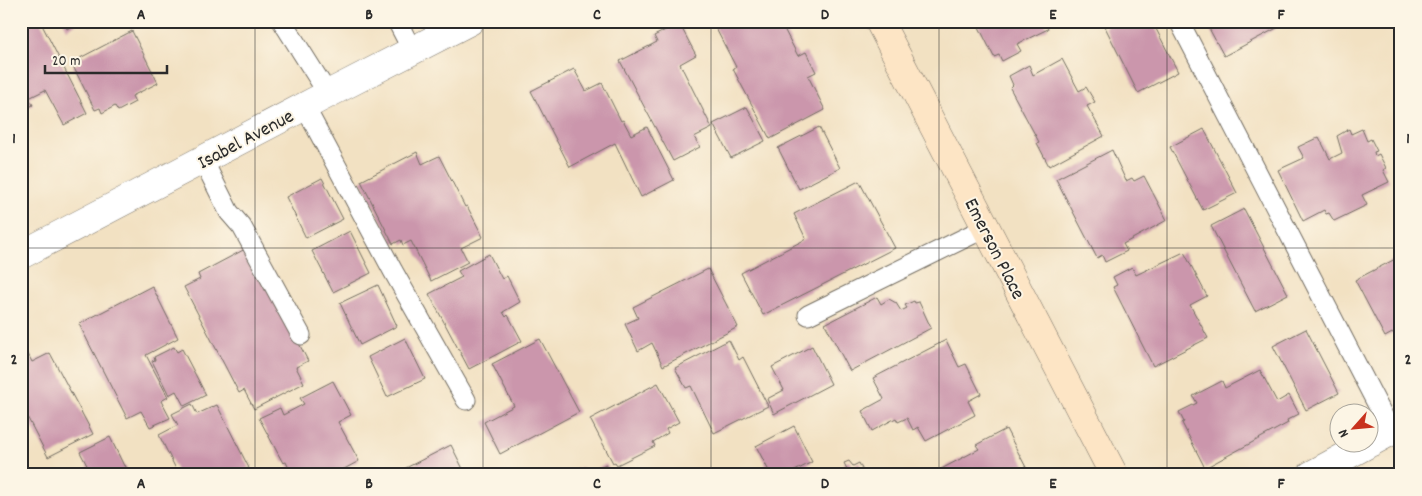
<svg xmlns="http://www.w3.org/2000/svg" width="1422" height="496" viewBox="0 0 1422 496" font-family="Dekko,sans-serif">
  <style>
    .building { fill: #cb96ac }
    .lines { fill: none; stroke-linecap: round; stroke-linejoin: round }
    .lane-casing { stroke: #716b60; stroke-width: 21 }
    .street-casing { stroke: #716b60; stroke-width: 29 }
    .secondary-casing { stroke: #716b60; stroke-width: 29 }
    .lane { stroke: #fff; stroke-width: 19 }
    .street { stroke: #fff; stroke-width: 28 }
    .secondary { stroke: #fde5c5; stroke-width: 28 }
    .grid { fill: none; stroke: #2b2b2b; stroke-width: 1; stroke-opacity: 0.55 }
    .labels { text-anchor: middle; stroke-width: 4; stroke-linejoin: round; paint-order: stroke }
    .street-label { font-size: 20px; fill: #2b2b2b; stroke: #fcf5e5 }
    .neatline { fill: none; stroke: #2b2b2b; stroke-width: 2 }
    .grid-label { font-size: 16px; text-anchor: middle; font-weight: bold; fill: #2b2b2b }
  </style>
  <rect width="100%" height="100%" fill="#fcf5e5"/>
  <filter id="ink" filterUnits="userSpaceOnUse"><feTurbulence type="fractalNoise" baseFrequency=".02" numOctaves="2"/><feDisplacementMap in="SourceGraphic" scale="10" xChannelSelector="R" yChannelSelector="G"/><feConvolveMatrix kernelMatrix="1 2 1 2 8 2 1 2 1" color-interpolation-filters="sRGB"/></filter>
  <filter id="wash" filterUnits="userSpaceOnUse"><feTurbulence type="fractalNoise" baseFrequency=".0096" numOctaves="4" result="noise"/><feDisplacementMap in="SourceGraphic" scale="20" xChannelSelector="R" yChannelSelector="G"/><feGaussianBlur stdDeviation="1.12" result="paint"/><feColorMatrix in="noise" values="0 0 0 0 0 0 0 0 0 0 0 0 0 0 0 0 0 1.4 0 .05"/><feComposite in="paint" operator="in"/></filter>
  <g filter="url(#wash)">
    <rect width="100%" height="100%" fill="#f2e1c2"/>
    <g id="blocks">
      <!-- building -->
      <path class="building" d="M 21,21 L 40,21 L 87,113 L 64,125 L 45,90 L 29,98 L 33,105 L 21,111 Z
        M 63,21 L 81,21 L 67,29 Z
        M 712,21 L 780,21 L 798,56 L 806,52 L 816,72 L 808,76 L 825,110 L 770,139 L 733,69 L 736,67 Z
        M 976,21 L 1044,21 L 1048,29 L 1017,44 L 1021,51 L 1002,61 L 999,55 L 994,57 Z
        M 1116,21 L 1152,21 L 1178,72 L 1138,93 L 1105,27 Z
        M 1205,21 L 1290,21 L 1224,56 Z
        M 679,23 L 696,55 L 680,64 L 712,128 L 694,137 L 700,147 L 673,161 L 620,61 L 657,42 L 654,36 Z
        M 132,31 L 158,83 L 132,96 L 135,102 L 118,111 L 115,106 L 102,113 L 100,108 L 95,110 L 73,66 L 82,61 L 80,58 Z
        M 1062,59 L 1079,91 L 1086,87 L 1095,102 L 1087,106 L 1104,136 L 1049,166 L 1037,143 L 1039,142 L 1010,88 L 1013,85 L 1009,76 L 1029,65 L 1033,75 Z
        M 574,69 L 586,91 L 602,83 L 621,121 L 623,120 L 631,135 L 647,127 L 674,180 L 641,197 L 615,143 L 570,167 L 531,91 Z
        M 747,107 L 765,141 L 731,158 L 713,124 Z
        M 819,127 L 840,168 L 799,189 L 778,148 Z
        M 1204,129 L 1237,193 L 1203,210 L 1170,147 Z
        M 1349,129 L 1351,134 L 1362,129 L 1367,141 L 1371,139 L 1377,151 L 1374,152 L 1375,156 L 1379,154 L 1386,168 L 1383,170 L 1389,182 L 1362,195 L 1367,205 L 1334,221 L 1329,213 L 1326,214 L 1324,210 L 1303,221 L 1278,170 L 1304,158 L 1298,147 L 1319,137 L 1330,159 L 1342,153 L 1337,136 Z
        M 21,142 L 27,154 L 21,157 Z
        M 1112,150 L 1126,181 L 1132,178 L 1134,181 L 1144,176 L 1167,220 L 1123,244 L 1127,251 L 1105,262 L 1102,255 L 1097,258 L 1056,179 Z
        M 417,152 L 422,164 L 439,156 L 465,207 L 467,206 L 483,237 L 461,248 L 468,262 L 431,281 L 411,241 L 403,245 L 401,240 L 393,244 L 361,181 Z
        M 322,178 L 343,219 L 306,238 L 286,197 Z
        M 859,181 L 895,248 L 763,315 L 741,273 L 806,239 L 794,214 Z
        M 1244,209 L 1288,294 L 1255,311 L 1211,226 Z
        M 350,231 L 371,273 L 333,292 L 312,251 Z
        M 249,247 L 308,361 L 296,367 L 304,383 L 254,409 L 244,390 L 239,393 L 184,287 L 200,279 L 198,274 Z
        M 1184,252 L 1207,296 L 1190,305 L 1208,338 L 1153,366 L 1113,287 L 1117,285 L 1113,277 L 1132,267 L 1136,275 Z
        M 489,254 L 502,279 L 507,276 L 520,302 L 503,312 L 506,317 L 508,315 L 522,341 L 469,369 L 429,294 L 462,277 L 458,271 Z
        M 1401,256 L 1401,328 L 1385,337 L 1355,280 Z
        M 708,269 L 738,327 L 663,366 L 652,343 L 638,351 L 625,324 L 638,318 L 633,307 Z
        M 378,285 L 397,326 L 360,345 L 340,303 Z
        M 152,286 L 178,338 L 146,355 L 168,397 L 161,401 L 170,418 L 150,427 L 141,411 L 127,418 L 79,324 Z
        M 877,297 L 881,304 L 889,299 L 896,303 L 901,311 L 907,308 L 905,305 L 914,301 L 915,303 L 919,302 L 931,328 L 850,371 L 825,324 Z
        M 1306,329 L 1339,393 L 1306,410 L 1273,346 Z
        M 405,338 L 425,379 L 387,397 L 368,357 Z
        M 540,339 L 579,412 L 500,454 L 484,422 L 514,406 L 492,364 Z
        M 729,340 L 739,360 L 743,357 L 768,406 L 714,433 L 691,386 L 686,388 L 675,368 Z
        M 946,340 L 959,367 L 966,364 L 981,394 L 968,401 L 975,415 L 926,441 L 918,427 L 913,430 L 907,418 L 898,422 L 896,418 L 872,431 L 862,411 L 884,399 L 873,378 Z
        M 812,346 L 831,384 L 774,414 L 767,399 L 784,390 L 772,367 Z
        M 174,347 L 177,352 L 182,349 L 206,395 L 184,406 L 176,391 L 169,395 L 152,361 L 155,360 L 154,357 Z
        M 50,353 L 93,434 L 48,457 L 21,405 L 21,357 L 28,354 L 32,362 Z
        M 1260,370 L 1277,402 L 1289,395 L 1299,414 L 1287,420 L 1288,423 L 1205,468 L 1182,423 L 1184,422 L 1179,412 L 1197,403 L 1193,396 L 1222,381 L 1225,388 Z
        M 333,381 L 351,415 L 338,422 L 359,461 L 333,475 L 292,475 L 286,462 L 283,463 L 259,418 L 280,408 L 283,415 L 304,404 L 300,398 Z
        M 658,383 L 679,422 L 666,429 L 668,433 L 653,442 L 655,446 L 617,465 L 615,462 L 613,463 L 590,419 Z
        M 192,404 L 197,414 L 217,405 L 249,468 L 235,475 L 179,475 L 159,435 L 178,425 L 172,414 Z
        M 794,426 L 812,462 L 787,475 L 771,475 L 756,446 Z
        M 1006,429 L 1030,475 L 930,475 L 979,449 L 976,445 Z
        M 110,437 L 124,466 L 125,465 L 130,475 L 92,475 L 80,452 Z
        M 451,445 L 466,475 L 392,475 Z
        M 849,461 L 853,466 L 859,463 L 865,475 L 836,475 L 847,469 L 844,463 Z
        M 606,464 L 612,475 L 568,475 L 582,467 L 585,474 Z"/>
    </g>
  </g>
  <g filter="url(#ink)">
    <use href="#blocks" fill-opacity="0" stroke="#716b60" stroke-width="1"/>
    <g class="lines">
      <defs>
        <path id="lane" d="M 282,21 L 328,94
          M 397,21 L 412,50
          M 1179,21 L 1391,431
          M 305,107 L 393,271 L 466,400
          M 203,160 L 229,212 L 242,227 L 301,335
          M 808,315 L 985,228"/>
        <path id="street" d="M 21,255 L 328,94 L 470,21
          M 1370,443 L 1401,426
          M 1311,475 L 1368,444"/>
        <path id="secondary" d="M 879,21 L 1114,475"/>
      </defs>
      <!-- lane casing -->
      <use href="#lane" class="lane-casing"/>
      <!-- street casing -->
      <use href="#street" class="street-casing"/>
      <!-- secondary casing -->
      <use href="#secondary" class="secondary-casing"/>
      <!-- lane -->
      <use href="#lane" class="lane"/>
      <!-- street -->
      <use href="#street" class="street"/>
      <!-- secondary -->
      <use href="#secondary" class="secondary"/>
    </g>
  </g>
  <!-- grid -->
  <path class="grid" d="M 255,21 L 255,475M 483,21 L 483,475M 711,21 L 711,475M 939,21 L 939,475M 1167,21 L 1167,475M 21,248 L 1401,248"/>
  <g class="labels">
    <!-- street labels -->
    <g class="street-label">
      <text transform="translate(245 138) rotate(-28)" y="7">Isabel Avenue</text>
      <text transform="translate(996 248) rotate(63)" y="7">Emerson Place</text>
    </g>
  </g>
  <!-- margin -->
  <rect width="1422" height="496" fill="none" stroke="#fcf5e5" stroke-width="55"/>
  <!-- north arrow -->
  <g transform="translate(1354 428) rotate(243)"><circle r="24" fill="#fcf5e5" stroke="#a8a49b"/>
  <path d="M0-4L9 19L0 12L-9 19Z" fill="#c8321e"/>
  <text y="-8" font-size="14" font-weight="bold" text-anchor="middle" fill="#2b2b2b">N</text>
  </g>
  <!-- scale -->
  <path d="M45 65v8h122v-8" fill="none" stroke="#2b2b2b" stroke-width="2.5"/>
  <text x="52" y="65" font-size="15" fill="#2b2b2b" stroke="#fcf5e5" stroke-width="4" paint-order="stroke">20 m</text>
  <rect x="28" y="28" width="1366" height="440" class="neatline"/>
  <g class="grid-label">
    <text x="141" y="19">A</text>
    <text x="369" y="19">B</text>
    <text x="597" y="19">C</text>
    <text x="825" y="19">D</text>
    <text x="1053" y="19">E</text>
    <text x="1281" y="19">F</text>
    <text x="14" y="143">1</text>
    <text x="1408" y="143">1</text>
    <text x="14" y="364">2</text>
    <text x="1408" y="364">2</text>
    <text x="141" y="488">A</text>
    <text x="369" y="488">B</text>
    <text x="597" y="488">C</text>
    <text x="825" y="488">D</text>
    <text x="1053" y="488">E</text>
    <text x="1281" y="488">F</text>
  </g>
</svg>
